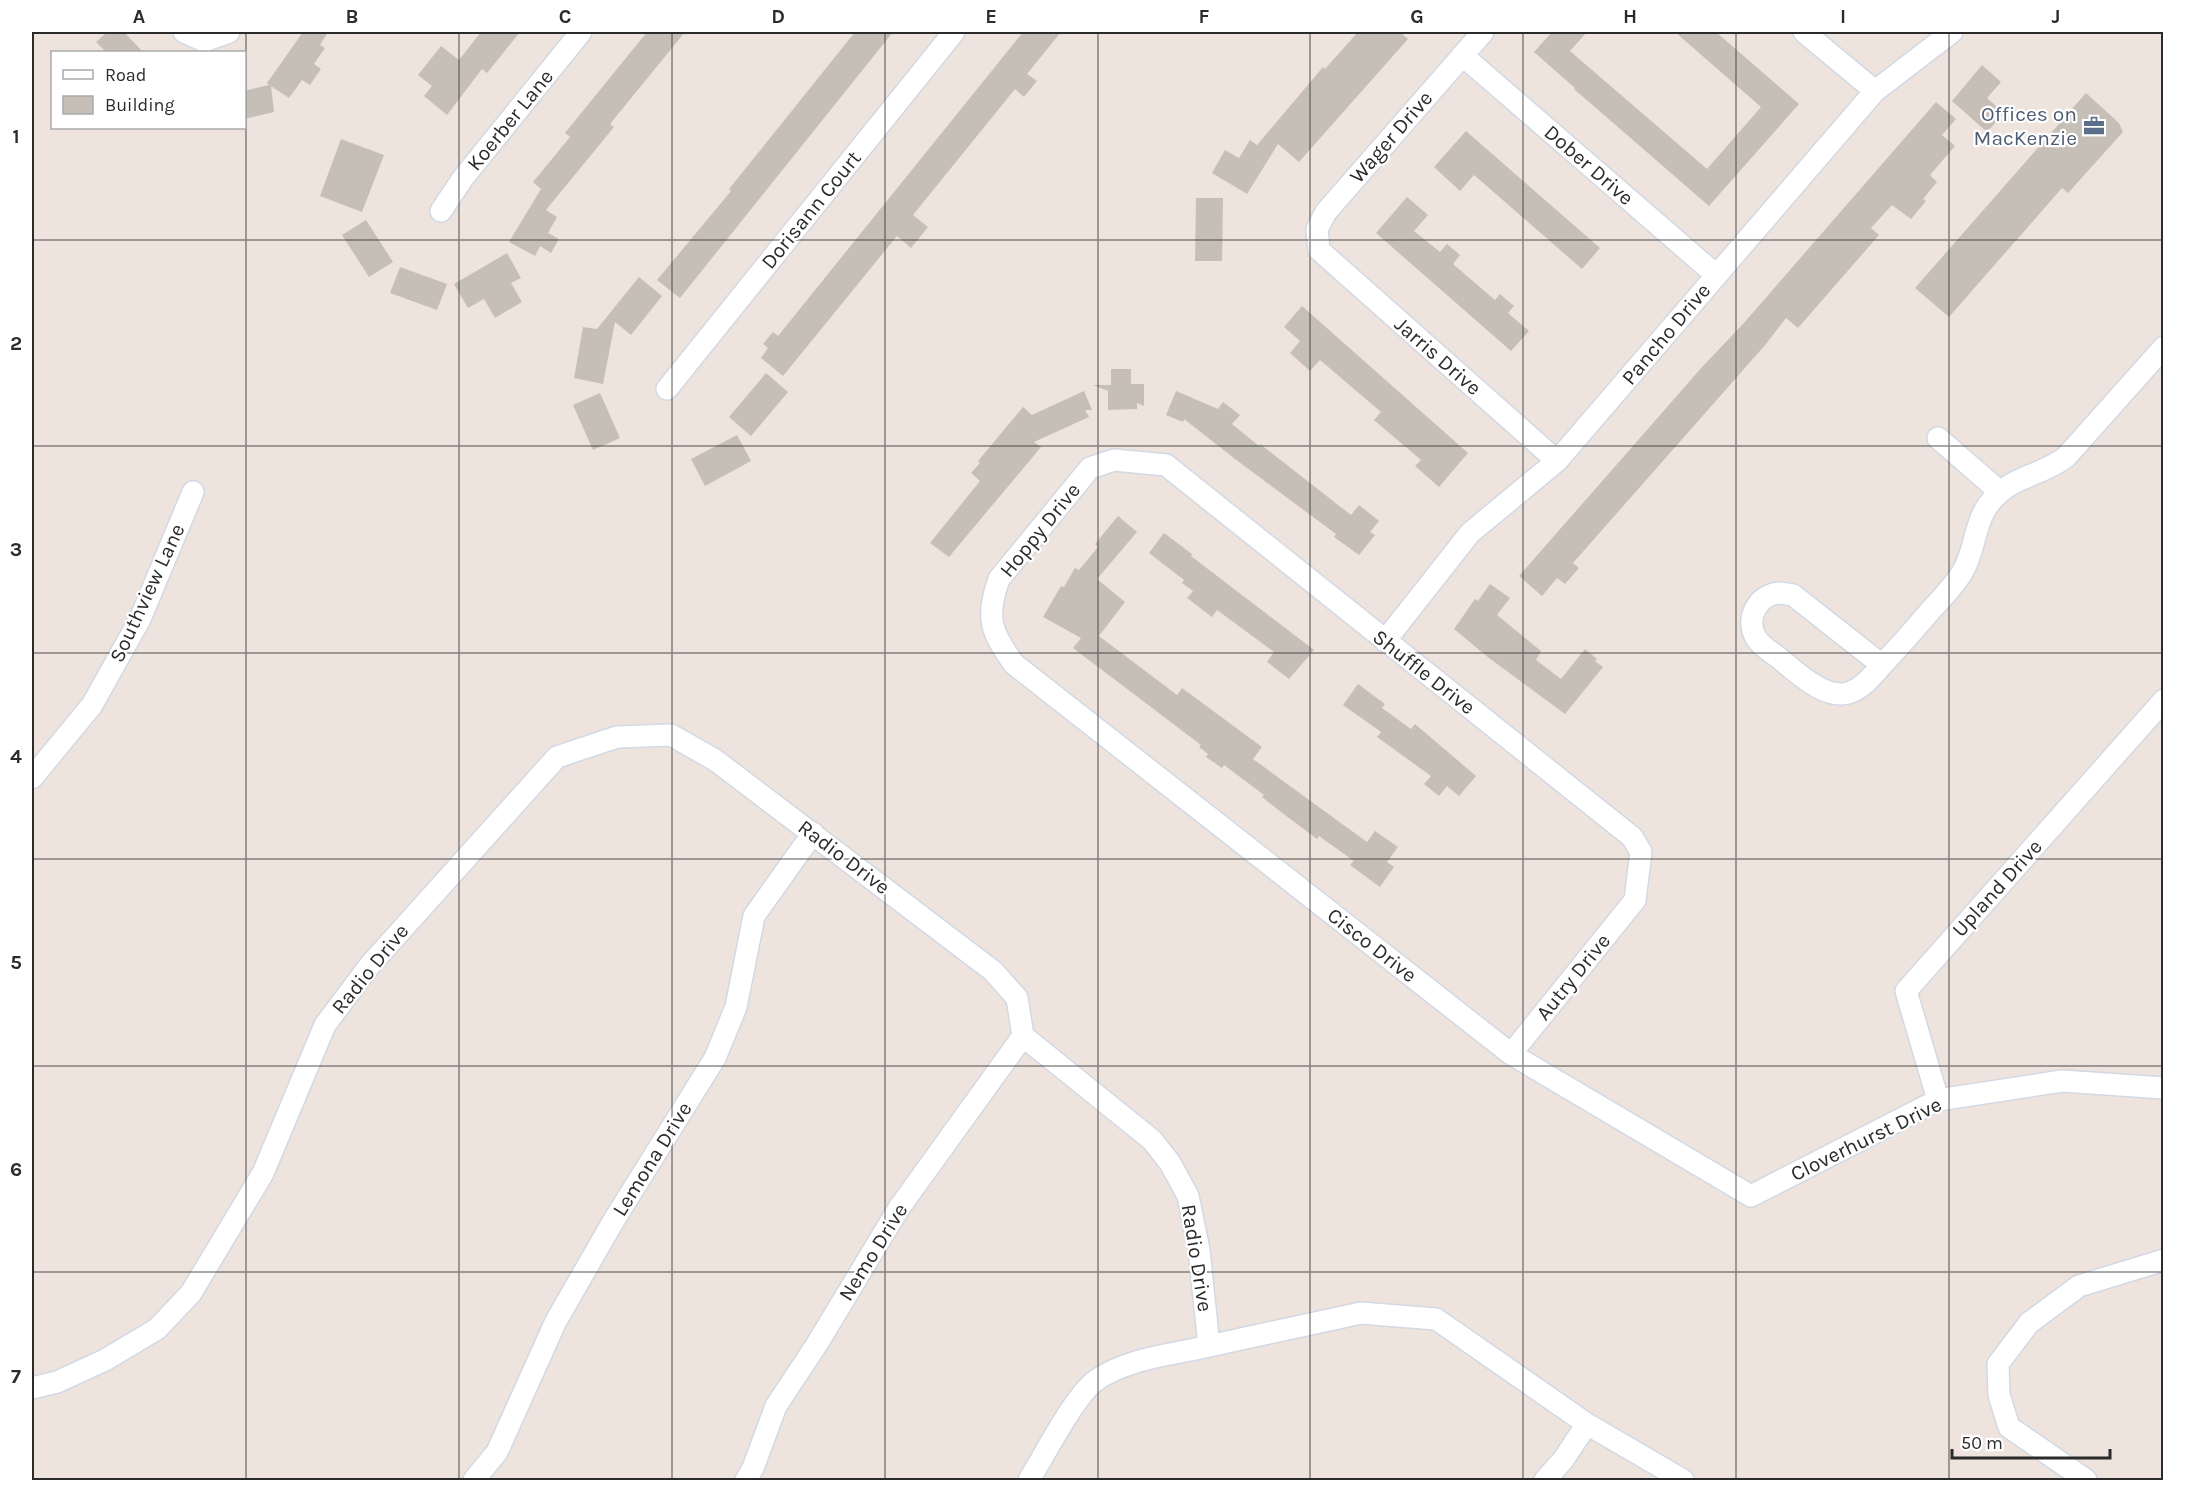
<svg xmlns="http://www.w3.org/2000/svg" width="2195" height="1512" viewBox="0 0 2195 1512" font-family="Karla,sans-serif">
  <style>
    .building { fill: #c6bfb8 }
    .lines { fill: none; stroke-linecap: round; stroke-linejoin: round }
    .street-casing { stroke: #d2d9e5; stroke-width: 24 }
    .street { stroke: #fff; stroke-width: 21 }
    .grid { fill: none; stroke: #2b2b2b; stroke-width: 1.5; stroke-opacity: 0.55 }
    .labels { text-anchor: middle; stroke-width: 4.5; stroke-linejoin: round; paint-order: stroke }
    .service-label { font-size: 21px; fill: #4e5e75; stroke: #fff; text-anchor: end }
    .street-label { font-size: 21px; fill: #2b2b2b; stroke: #fff }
    .neatline { fill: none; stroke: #2b2b2b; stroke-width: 2 }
    .grid-label { font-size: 20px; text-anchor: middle; font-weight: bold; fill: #2b2b2b }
  </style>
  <rect width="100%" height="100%" fill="#eee3dd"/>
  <!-- building -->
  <path class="building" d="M 107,32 L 124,32 L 143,52 L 106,52 L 96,42 Z
    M 303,32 L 328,32 L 320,45 L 325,48 L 314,64 L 321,69 L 310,85 L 302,80 L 289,98 L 271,86 L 274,112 L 244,119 L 244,91 L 269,85 L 267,83 Z
    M 481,32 L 520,32 L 487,73 L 482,69 L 447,115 L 424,96 L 432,86 L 418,75 L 441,46 L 459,60 Z
    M 647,32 L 685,32 L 610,124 L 614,127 L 546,210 L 557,217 L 548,233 L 559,239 L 551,253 L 540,246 L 535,256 L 509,242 L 541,189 L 533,182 L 570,137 L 565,133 Z
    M 855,32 L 893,32 L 680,298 L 657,280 L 731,191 L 729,189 Z
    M 1023,32 L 1061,32 L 1027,74 L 1037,81 L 1024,97 L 1015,89 L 913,215 L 928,227 L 911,248 L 897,236 L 783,376 L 761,358 L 768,348 L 763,344 L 773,332 L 778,336 Z
    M 1358,32 L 1400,32 L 1408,39 L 1299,162 L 1278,144 L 1247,194 L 1212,173 L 1225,150 L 1239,158 L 1250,140 L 1257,145 L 1323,67 L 1325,69 Z
    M 1552,32 L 1587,32 L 1570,51 L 1707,169 L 1761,107 L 1675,32 L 1716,32 L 1799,104 L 1709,206 L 1574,89 L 1575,88 L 1534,52 Z
    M 1982,65 L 2001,82 L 1987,98 L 2004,113 L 1987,132 L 1952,101 Z
    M 2086,93 L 2119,123 L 2123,132 L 2068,193 L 2062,188 L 1949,317 L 1915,288 Z
    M 1936,102 L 1956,119 L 1942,135 L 1955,146 L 1930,175 L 1937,182 L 1923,199 L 1926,201 L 1911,219 L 1892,205 L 1871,228 L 1879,235 L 1798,328 L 1786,318 L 1766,344 L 1573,563 L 1579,568 L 1565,584 L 1557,578 L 1542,596 L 1519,576 L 1703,366 L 1743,324 Z
    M 1466,131 L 1600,248 L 1582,269 L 1474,175 L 1460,191 L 1434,167 Z
    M 341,139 L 384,155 L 362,212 L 320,196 Z
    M 1407,197 L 1428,215 L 1414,231 L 1440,252 L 1447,244 L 1460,255 L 1453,264 L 1495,300 L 1500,294 L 1514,306 L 1508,313 L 1529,331 L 1511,351 L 1376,233 Z
    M 1196,198 L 1223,198 L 1222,261 L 1195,261 Z
    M 366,220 L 393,262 L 369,277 L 342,235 Z
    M 507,253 L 521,278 L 511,283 L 522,302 L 495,318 L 484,299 L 468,308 L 454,284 Z
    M 400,267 L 447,284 L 437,310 L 390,293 Z
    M 639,277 L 662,296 L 631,335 L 615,322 L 603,384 L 574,378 L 583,327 L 597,329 Z
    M 1302,306 L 1468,453 L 1439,487 L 1415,466 L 1421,460 L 1374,420 L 1381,412 L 1320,360 L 1310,371 L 1290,353 L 1300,341 L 1284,327 Z
    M 1111,369 L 1131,369 L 1131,384 L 1144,384 L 1144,406 L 1137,403 L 1137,409 L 1108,410 L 1108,391 L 1093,385 L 1111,385 Z
    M 766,373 L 788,392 L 751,436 L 729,417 Z
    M 1084,391 L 1092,410 L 1085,410 L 1089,417 L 1034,442 L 1041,447 L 949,557 L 930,543 L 980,481 L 971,473 L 980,463 L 978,461 L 1023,407 L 1032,415 Z
    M 1176,391 L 1218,409 L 1223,402 L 1240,415 L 1232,424 L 1259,446 L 1260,444 L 1351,515 L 1359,505 L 1379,521 L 1370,532 L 1375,535 L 1359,555 L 1334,537 L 1336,534 L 1235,459 L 1184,419 L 1183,422 L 1166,415 Z
    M 600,393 L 620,438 L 593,450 L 573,405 Z
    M 737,435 L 751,461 L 705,486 L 691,459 Z
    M 1118,516 L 1137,532 L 1097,579 L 1125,602 L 1099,636 L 1177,695 L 1182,688 L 1262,747 L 1253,759 L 1367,842 L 1375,831 L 1398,847 L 1387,862 L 1394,867 L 1380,887 L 1350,865 L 1354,861 L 1319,836 L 1317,839 L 1281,812 L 1262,797 L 1264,795 L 1224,765 L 1222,768 L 1206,757 L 1208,754 L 1199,747 L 1201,745 L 1073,648 L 1081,638 L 1043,617 L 1061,586 L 1064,587 L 1075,568 L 1079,570 L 1098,547 L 1095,544 Z
    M 1164,533 L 1192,554 L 1191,556 L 1314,650 L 1289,679 L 1267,662 L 1274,652 L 1217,610 L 1212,617 L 1187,598 L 1193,591 L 1182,583 L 1184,580 L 1149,553 Z
    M 1490,584 L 1510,598 L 1497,615 L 1541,651 L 1536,660 L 1561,679 L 1585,649 L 1597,659 L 1595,661 L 1603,667 L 1565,714 L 1489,658 L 1454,629 L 1475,599 L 1478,601 Z
    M 1358,684 L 1385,704 L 1382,708 L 1411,729 L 1415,724 L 1476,776 L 1459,796 L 1447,786 L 1439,796 L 1424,784 L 1431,776 L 1377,737 L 1381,732 L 1343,705 Z"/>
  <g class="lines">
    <defs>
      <path id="street" d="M 184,32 L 204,41 L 229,32
        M 1483,32 L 1326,212 L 1317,229 L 1319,250 L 1557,461
        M 1804,32 L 1875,91
        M 1462,55 L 1716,275
        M 441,211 L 463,178 L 581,32
        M 667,389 L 954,32
        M 1938,438 L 2000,492
        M 1780,593 L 1793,595 L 1882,665 C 1873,675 1864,687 1851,692 C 1827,702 1796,672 1779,658 C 1771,652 1759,645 1755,636 C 1750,626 1751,615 1757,606 C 1763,597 1770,594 1780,593 Z
        M 1385,641 L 1470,533 L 1557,461 L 1875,91 L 1952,32
        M 1882,665 C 1899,647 1915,629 1931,610 C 1942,598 1954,586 1963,571 C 1978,544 1973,516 1998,494 C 2017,476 2046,473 2066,457 L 2164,347
        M 32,778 L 92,705 L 140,619 L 193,492
        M 1511,1054 L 1635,900 L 1641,852 L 1632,837 L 1166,465 L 1114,460 L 1090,468 L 999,579 C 985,618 991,632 1014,664 L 1511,1054 L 1751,1196 L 1938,1100 L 2062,1081 L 2164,1088
        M 1938,1100 L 1906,991 L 2164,700
        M 32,1388 L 57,1382 L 105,1360 L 157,1329 L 191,1293 L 263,1173 L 325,1025 L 370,965 L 557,757 L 617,737 L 671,735 L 715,760 L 993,971 L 1017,998 L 1023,1036 L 1152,1140 L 1170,1163 L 1188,1196 L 1199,1250 L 1209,1346 L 1361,1313 L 1436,1319 L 1587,1424 L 1683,1480
        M 474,1480 L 497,1452 L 556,1321 L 614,1220 L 715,1058 L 736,1007 L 754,916 L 813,833
        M 746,1480 L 753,1468 L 776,1406 L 817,1344 L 899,1208 L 1023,1036
        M 1029,1480 C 1044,1456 1074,1397 1095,1381 C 1127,1358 1172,1355 1209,1346
        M 1545,1480 L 1563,1460 L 1587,1424
        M 2086,1480 L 2009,1427 L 1999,1395 L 1998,1364 L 2029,1323 L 2079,1286 L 2164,1260"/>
    </defs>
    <!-- street casing -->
    <use href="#street" class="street-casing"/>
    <!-- street -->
    <use href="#street" class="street"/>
  </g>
  <!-- grid -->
  <path class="grid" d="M 246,32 L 246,1480M 459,32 L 459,1480M 672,32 L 672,1480M 885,32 L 885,1480M 1098,32 L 1098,1480M 1310,32 L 1310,1480M 1523,32 L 1523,1480M 1736,32 L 1736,1480M 1949,32 L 1949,1480M 32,240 L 2164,240M 32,446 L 2164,446M 32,653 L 2164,653M 32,859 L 2164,859M 32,1066 L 2164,1066M 32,1272 L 2164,1272"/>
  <!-- icons -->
  <defs>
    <symbol id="office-bare" viewBox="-9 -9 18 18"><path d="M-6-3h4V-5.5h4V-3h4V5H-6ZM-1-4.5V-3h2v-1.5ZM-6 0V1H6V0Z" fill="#5c6f8a" stroke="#fff" stroke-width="2.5" paint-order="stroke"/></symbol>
  </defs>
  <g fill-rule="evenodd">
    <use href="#office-bare" x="2079" y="111" width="30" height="30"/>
  </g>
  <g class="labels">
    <!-- service labels -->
    <g class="service-label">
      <text x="2077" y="121">Offices on<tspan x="2077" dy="24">MacKenzie</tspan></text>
    </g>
    <!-- street labels -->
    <g class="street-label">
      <text transform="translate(510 120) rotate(-51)" y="7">Koerber Lane</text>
      <text transform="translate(1391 137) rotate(-49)" y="7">Wager Drive</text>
      <text transform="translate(1589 165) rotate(41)" y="7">Dober Drive</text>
      <text transform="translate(811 210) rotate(-51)" y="7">Dorisann Court</text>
      <text transform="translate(1666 334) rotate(-50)" y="7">Pancho Drive</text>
      <text transform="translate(1438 356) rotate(41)" y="7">Jarris Drive</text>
      <text transform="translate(1040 530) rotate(-51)" y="7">Hoppy Drive</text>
      <text transform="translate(147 593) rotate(-65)" y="7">Southview Lane</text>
      <text transform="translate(1424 672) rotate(38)" y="7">Shuffle Drive</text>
      <text transform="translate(844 857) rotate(37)" y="7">Radio Drive</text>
      <text transform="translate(1997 888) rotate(-48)" y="7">Upland Drive</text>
      <text transform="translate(1372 945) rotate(38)" y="7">Cisco Drive</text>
      <text transform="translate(370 969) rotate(-51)" y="7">Radio Drive</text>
      <text transform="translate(1573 977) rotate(-51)" y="7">Autry Drive</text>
      <text transform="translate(1866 1139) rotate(-26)" y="7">Cloverhurst Drive</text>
      <text transform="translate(652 1159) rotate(-58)" y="7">Lemona Drive</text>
      <text transform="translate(873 1252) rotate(-58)" y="7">Nemo Drive</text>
      <text transform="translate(1197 1258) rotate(81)" y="7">Radio Drive</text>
    </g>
  </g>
  <!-- border -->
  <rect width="2195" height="1512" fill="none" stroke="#ffffff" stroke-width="66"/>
  <!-- legend -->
  <rect x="51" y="51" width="195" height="78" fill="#ffffff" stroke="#aaaaaa" stroke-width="1.5"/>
  <rect x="63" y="70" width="30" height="9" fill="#ffffff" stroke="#aaaaaa" stroke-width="1.5"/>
  <text x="105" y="81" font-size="18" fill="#2b2b2b">Road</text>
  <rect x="63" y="96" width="30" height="18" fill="#c6bfb8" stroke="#aaaaaa" stroke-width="1.5"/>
  <text x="105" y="111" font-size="18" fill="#2b2b2b">Building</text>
  <!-- scale -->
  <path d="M1952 1449v9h158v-9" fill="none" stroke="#2b2b2b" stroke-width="3"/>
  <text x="1961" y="1449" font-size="18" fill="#2b2b2b" stroke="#ffffff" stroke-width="4.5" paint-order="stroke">50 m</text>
  <rect x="33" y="33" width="2129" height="1446" class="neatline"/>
  <g class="grid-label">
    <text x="139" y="23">A</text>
    <text x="352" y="23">B</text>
    <text x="565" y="23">C</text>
    <text x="778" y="23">D</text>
    <text x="991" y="23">E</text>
    <text x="1204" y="23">F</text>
    <text x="1417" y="23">G</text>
    <text x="1630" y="23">H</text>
    <text x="1843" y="23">I</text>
    <text x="2056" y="23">J</text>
    <text x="16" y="143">1</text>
    <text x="16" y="350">2</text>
    <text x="16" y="556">3</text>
    <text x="16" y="763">4</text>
    <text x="16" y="969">5</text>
    <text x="16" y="1176">6</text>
    <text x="16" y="1383">7</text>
  </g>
</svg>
